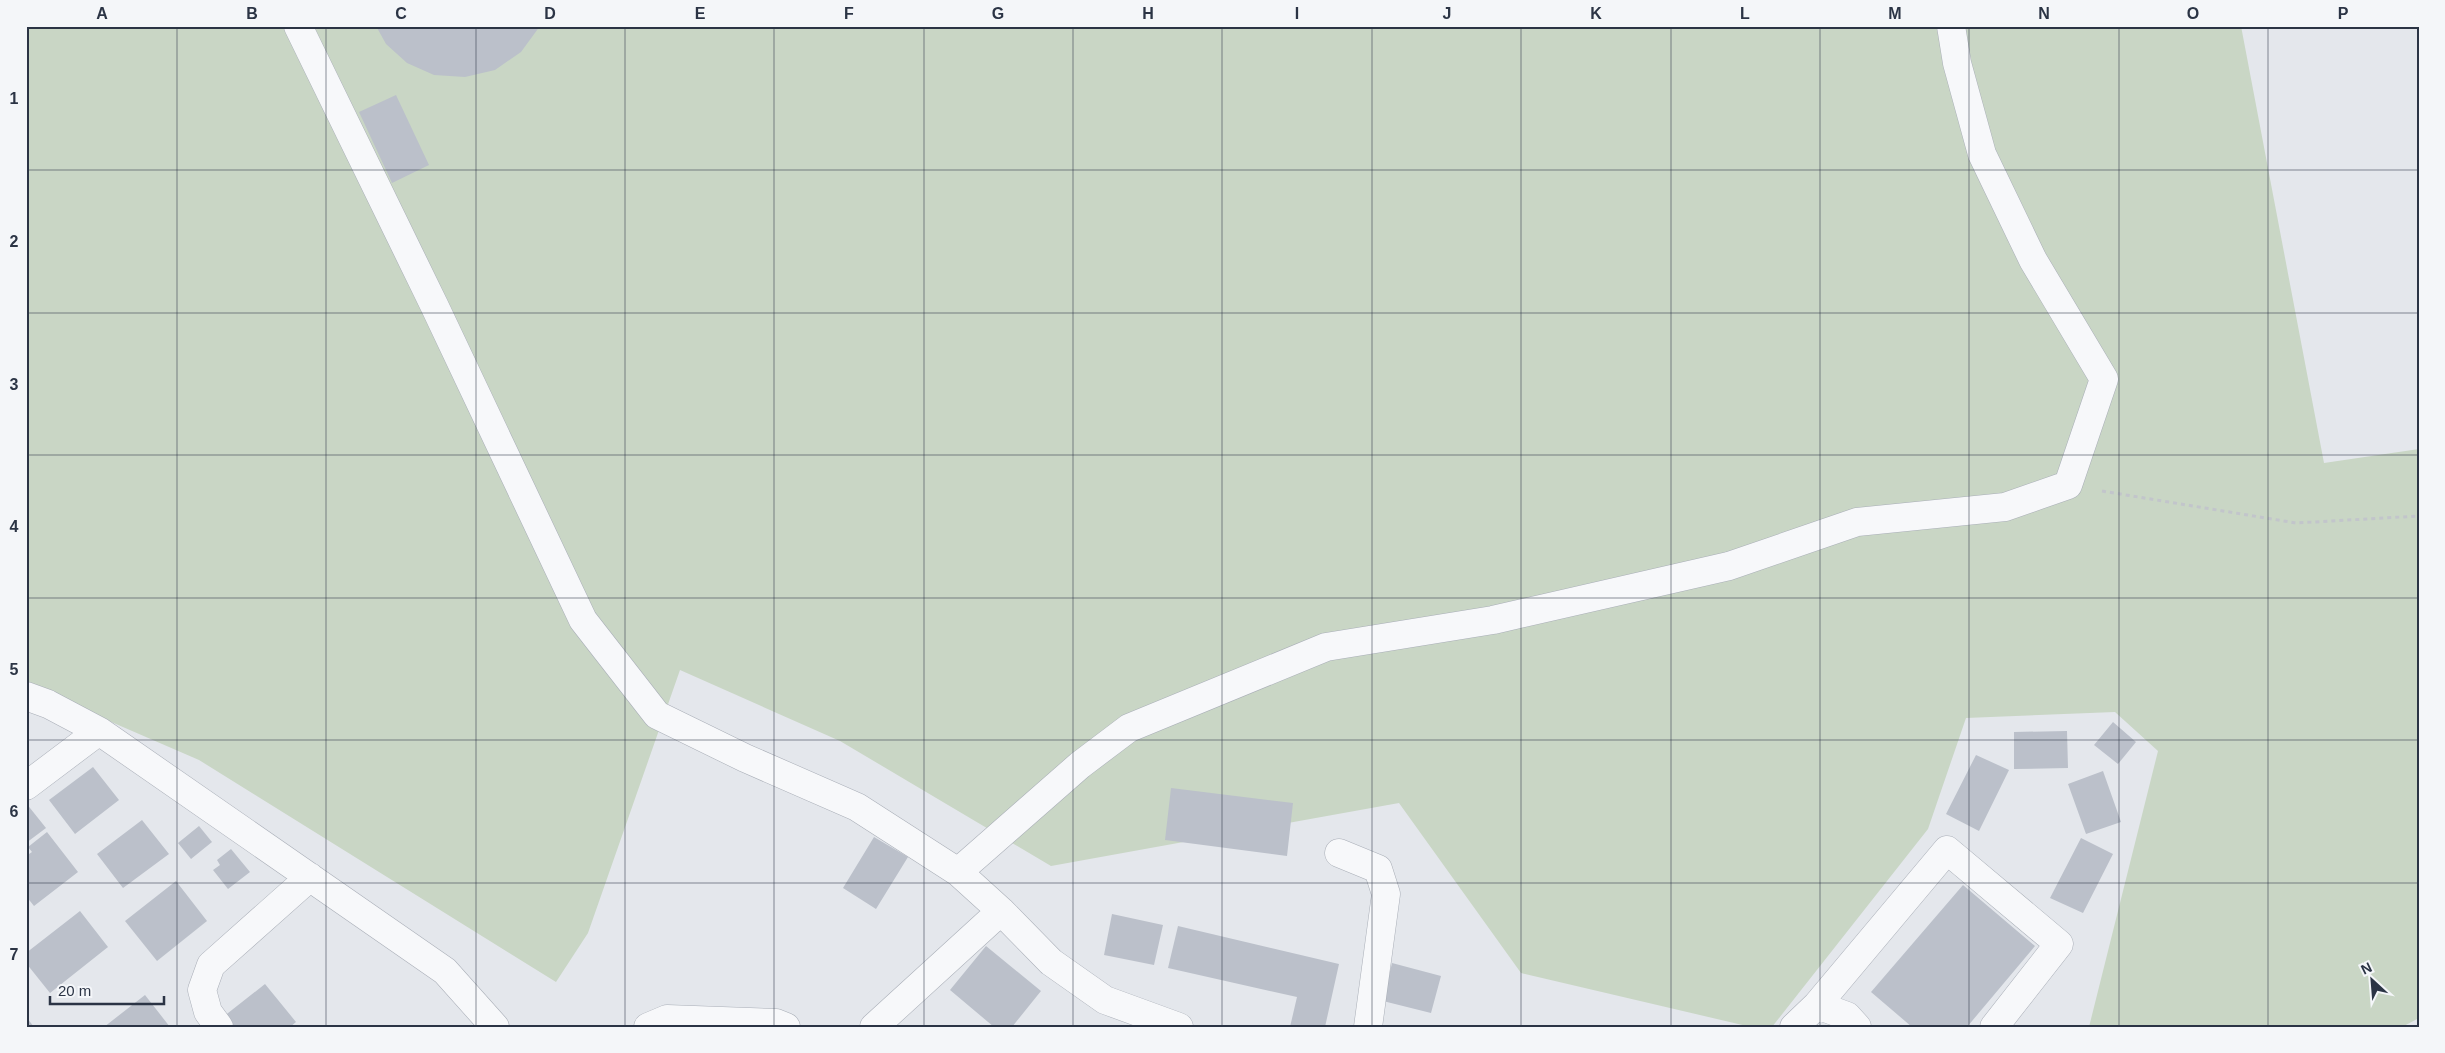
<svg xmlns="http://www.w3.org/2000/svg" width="2445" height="1053" viewBox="0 0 2445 1053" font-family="Arial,sans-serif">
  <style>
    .green { fill: #c9d6c5 }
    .building { fill: #bbc0ca }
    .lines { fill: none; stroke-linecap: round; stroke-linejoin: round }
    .minor-casing { stroke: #a9aeb7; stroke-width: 29 }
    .path { stroke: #c2c5cb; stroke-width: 3; stroke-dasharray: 4 4; stroke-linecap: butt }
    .minor { stroke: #f7f8fa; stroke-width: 28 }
    .grid { fill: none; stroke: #2b3445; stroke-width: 1; stroke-opacity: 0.55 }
    .neatline { fill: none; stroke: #2b3445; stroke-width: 2 }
    .grid-label { font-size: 16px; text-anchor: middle; font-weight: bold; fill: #2b3445 }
  </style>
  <rect width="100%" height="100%" fill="#e4e7ec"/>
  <!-- green -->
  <path class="green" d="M 26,26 L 2241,26 L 2324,463 L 2419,449 L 2419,1018 L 2402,1027 L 2089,1027 L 2158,751 L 2115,712 L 1966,718 L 1928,829 L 1772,1027 L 1751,1027 L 1521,973 L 1399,803 L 1051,866 L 840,741 L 680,670 L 588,933 L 556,982 L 199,760 L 26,685 Z"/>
  <!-- building -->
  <path class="building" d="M 376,26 L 540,26 L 521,52 L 495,70 L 465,77 L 434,75 L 407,63 L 386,44 Z
    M 396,95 L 429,165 L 392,183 L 359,112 Z
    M 2113,722 L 2136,742 L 2118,764 L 2094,745 Z
    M 2067,731 L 2068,768 L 2014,769 L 2014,732 Z
    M 1976,755 L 2009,770 L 1979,831 L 1946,814 Z
    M 93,767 L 119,800 L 75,834 L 49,800 Z
    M 2103,771 L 2121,822 L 2086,834 L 2068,784 Z
    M 1171,788 L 1293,803 L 1287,856 L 1165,840 Z
    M 26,803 L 46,828 L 26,843 Z
    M 142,820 L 169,854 L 123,888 L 97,854 Z
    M 199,826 L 212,842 L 191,859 L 178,843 Z
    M 47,832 L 78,872 L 34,906 L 26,896 L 26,856 L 32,852 L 28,847 Z
    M 874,837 L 908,857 L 876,909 L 843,888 Z
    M 2081,838 L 2113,854 L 2083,913 L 2050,898 Z
    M 231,849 L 250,872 L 228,889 L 213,870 L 220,865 L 217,860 Z
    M 176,881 L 207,921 L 157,961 L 125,921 Z
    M 1963,885 L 2035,946 L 1967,1027 L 1912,1027 L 1871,992 Z
    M 80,911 L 108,947 L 50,993 L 26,963 L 26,953 Z
    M 1112,914 L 1163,925 L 1154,965 L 1104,955 Z
    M 1178,926 L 1339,964 L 1325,1027 L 1290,1027 L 1297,997 L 1168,968 Z
    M 986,946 L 1041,991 L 1012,1027 L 994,1027 L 950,990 Z
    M 1392,963 L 1441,976 L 1431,1013 L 1383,1001 Z
    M 265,984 L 296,1022 L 290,1027 L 231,1027 L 223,1017 Z
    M 145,995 L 170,1027 L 104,1027 Z
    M 27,1018 L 34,1027 L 26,1027 Z"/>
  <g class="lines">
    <defs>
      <path id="minor" d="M 298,26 L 435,307 L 583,620 L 657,715 L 745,758 L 857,807 L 958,872 L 1001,911 L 1051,962 L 1105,1000 L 1179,1027
        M 26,696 L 48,704 L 99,731 L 445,971 L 495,1027
        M 26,786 L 99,731
        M 1339,853 L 1378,869 L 1386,894 L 1368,1027
        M 958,872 L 1080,765 L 1129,728 L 1326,647 L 1493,620 L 1729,566 L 1857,522 L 2005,507 L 2068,485 L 2104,379 L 2033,260 L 1982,154 L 1957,63 L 1951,26
        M 219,1027 L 208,1012 L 202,990 L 211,965 L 310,877
        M 648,1027 L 667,1019 L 776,1023 L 786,1027
        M 874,1027 L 1001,911
        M 1794,1027 L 1817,1005
        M 1857,1027 L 1847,1016 L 1817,1005 L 1947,850 L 2059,944 L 1994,1027"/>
    </defs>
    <!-- minor casing -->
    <use href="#minor" class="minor-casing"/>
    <!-- path -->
    <path class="path" d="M 2102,491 L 2296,523 L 2419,516"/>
    <!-- minor -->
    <use href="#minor" class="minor"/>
  </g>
  <!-- grid -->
  <path class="grid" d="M 177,26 L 177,1027M 326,26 L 326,1027M 476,26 L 476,1027M 625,26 L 625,1027M 774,26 L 774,1027M 924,26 L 924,1027M 1073,26 L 1073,1027M 1222,26 L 1222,1027M 1372,26 L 1372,1027M 1521,26 L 1521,1027M 1671,26 L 1671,1027M 1820,26 L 1820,1027M 1969,26 L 1969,1027M 2119,26 L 2119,1027M 2268,26 L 2268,1027M 26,170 L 2419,170M 26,313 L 2419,313M 26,455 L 2419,455M 26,598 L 2419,598M 26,740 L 2419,740M 26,883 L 2419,883"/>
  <!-- border -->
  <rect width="2445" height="1053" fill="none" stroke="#f4f6f9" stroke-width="55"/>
  <!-- north arrow -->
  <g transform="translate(2372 980) rotate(334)" stroke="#f4f6f9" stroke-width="4" paint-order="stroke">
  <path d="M0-4L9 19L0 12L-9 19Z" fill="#2b3445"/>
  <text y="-8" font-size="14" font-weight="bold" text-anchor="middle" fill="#2b3445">N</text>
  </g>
  <!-- scale -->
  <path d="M50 996v8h114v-8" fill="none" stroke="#2b3445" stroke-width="2.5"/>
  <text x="58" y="996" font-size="15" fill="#2b3445" stroke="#f4f6f9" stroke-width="4" paint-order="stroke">20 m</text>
  <rect x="28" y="28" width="2390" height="998" class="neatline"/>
  <g class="grid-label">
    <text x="102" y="19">A</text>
    <text x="252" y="19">B</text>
    <text x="401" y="19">C</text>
    <text x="550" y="19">D</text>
    <text x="700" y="19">E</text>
    <text x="849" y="19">F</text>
    <text x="998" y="19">G</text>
    <text x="1148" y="19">H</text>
    <text x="1297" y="19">I</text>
    <text x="1447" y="19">J</text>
    <text x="1596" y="19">K</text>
    <text x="1745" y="19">L</text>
    <text x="1895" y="19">M</text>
    <text x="2044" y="19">N</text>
    <text x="2193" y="19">O</text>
    <text x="2343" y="19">P</text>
    <text x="14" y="104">1</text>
    <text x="14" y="247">2</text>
    <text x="14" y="390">3</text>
    <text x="14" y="532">4</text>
    <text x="14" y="675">5</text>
    <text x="14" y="817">6</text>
    <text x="14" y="960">7</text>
  </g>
</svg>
